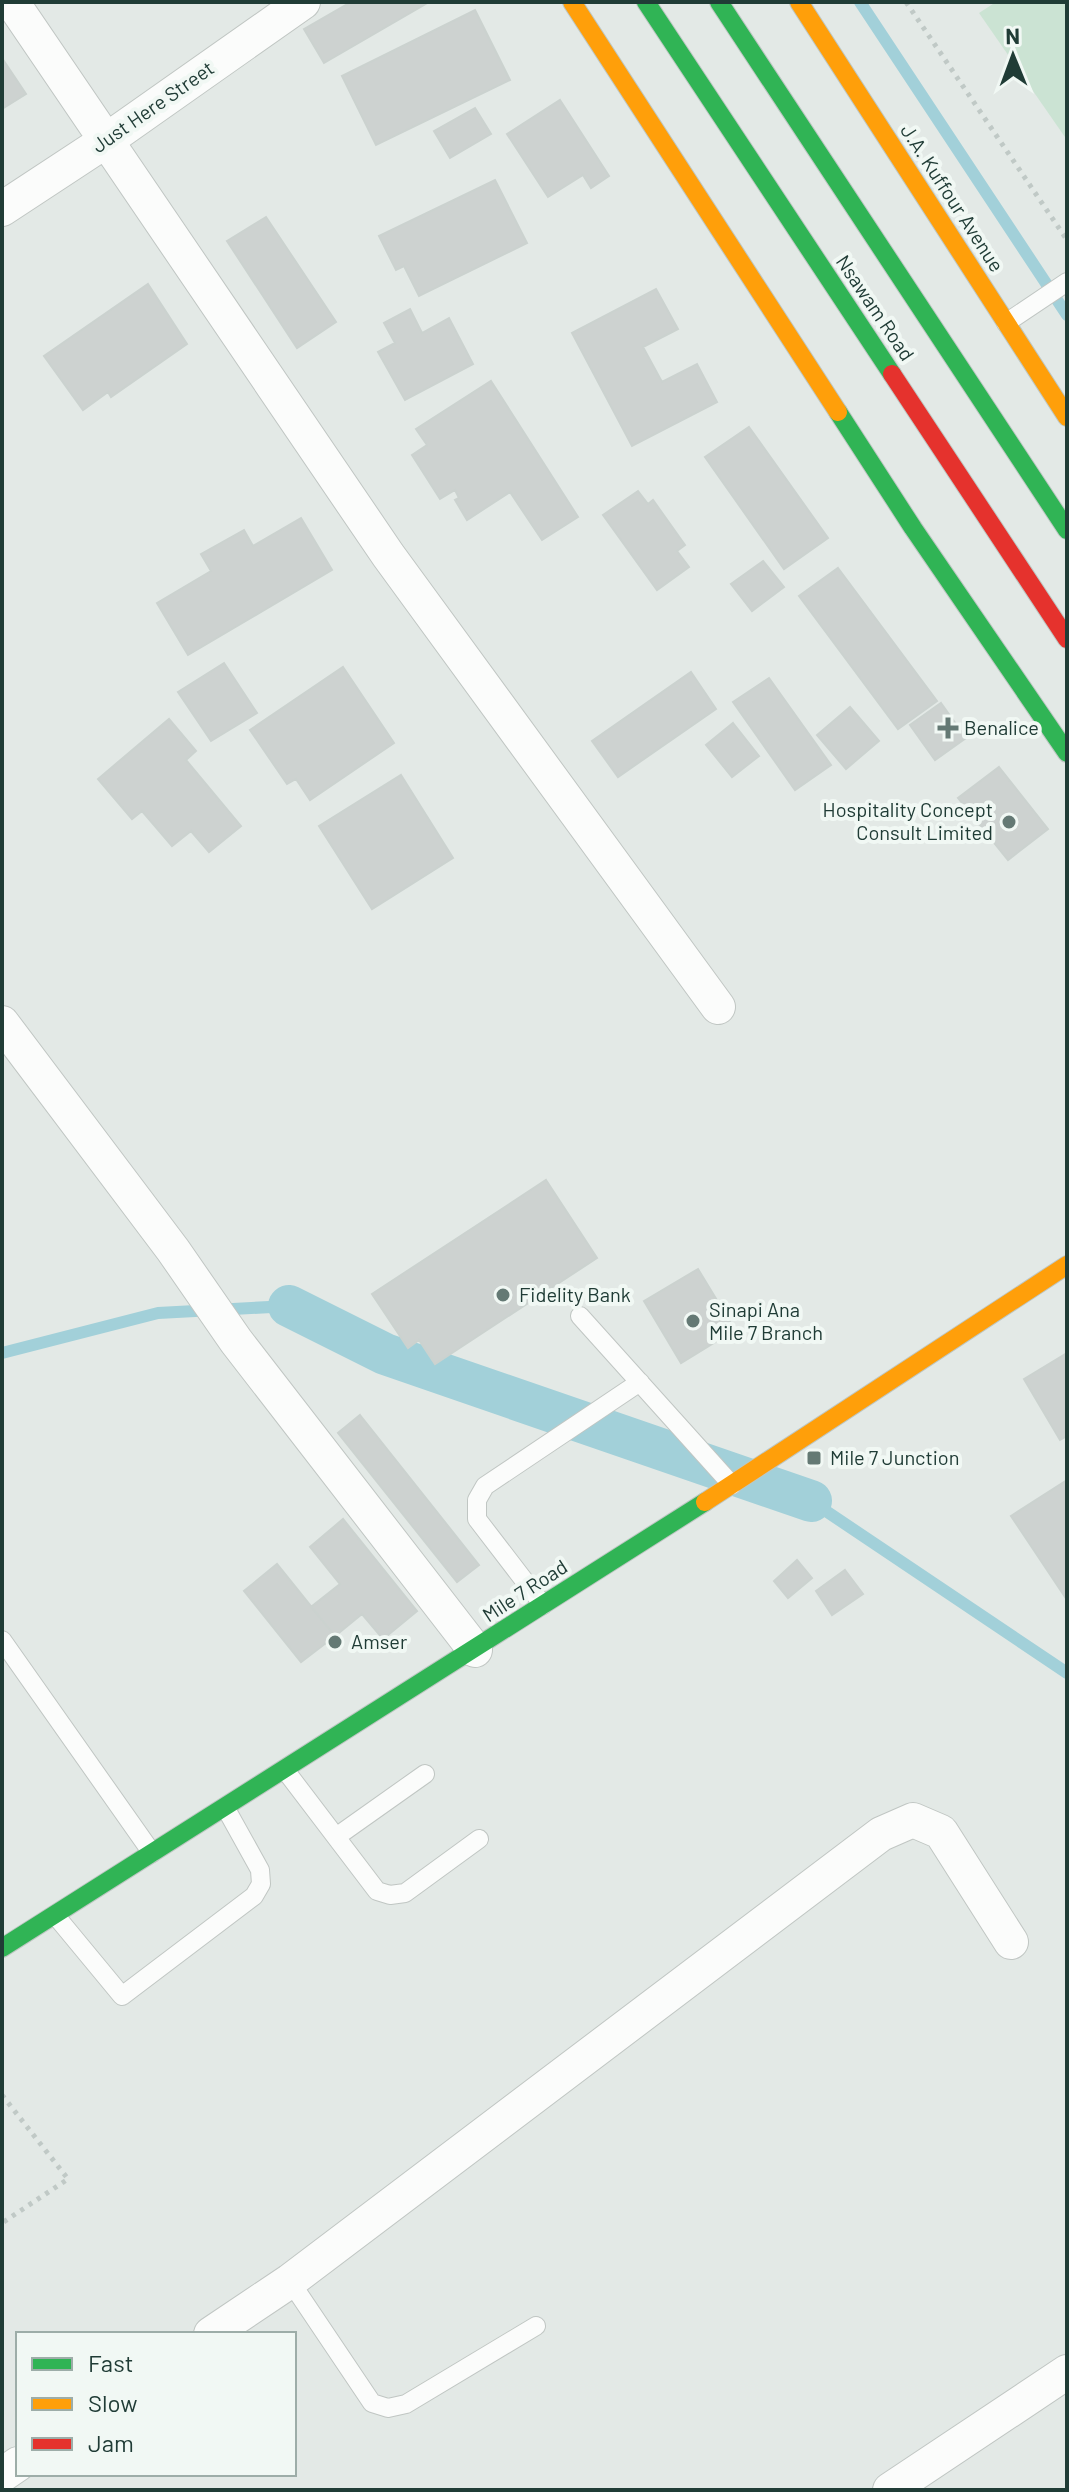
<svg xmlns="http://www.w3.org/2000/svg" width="1069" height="2492" viewBox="0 0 1069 2492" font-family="Barlow,sans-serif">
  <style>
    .green { fill: #cbe3d3 }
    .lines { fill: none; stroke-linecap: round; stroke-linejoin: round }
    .stream { stroke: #a2d0d9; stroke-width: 12 }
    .canal { stroke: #a2d0d9; stroke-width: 42 }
    .building { fill: #cdd2d0; stroke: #cbd2cf; stroke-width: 2 }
    .lane-casing { stroke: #c0c6c3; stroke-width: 20 }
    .street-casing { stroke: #c0c6c3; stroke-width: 36 }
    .fast-casing { stroke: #bec7c3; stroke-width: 20 }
    .slow-casing { stroke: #bec7c3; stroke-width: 20 }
    .jam-casing { stroke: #bec7c3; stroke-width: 20 }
    .path { stroke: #c0c9c6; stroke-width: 5; stroke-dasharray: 4 6; stroke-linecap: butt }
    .lane { stroke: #fbfcfb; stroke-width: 18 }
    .street { stroke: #fbfcfb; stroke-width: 34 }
    .fast { stroke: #30b455; stroke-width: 18 }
    .slow { stroke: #ff9f0a; stroke-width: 18 }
    .jam { stroke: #e5322d; stroke-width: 18 }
    .poi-dot { fill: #647974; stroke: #f1f8f4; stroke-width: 3 }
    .labels { text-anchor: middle; stroke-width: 8; stroke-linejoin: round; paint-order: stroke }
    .street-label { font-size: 20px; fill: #203c36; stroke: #f1f8f4 }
    .poi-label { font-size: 20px; fill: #203c36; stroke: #f1f8f4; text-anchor: start }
  </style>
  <rect width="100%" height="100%" fill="#e3e9e6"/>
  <!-- green -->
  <path class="green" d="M 996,2 L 1067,2 L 1067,140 L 979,13 Z"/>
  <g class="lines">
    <!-- stream -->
    <path class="stream" d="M 860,2 L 1067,315
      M 2,1353 L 158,1313 L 289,1306
      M 811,1501 L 1067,1673"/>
    <!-- canal -->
    <path class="canal" d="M 289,1306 L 385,1354 L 811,1501"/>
  </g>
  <!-- building -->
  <path class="building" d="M 351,2 L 429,2 L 324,63 L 304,29 Z
    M 475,10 L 510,80 L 376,145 L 342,76 Z
    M 2,58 L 26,94 L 2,109 Z
    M 560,100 L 609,176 L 591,188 L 583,175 L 548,197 L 507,134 Z
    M 475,108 L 491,134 L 450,158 L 434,131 Z
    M 495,180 L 527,243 L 419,296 L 404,266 L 396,270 L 379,236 Z
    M 266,217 L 336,322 L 297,348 L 227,241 Z
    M 148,284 L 187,344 L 111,397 L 108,392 L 83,410 L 44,356 Z
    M 656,289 L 678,329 L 643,347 L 662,382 L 697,364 L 717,402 L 632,446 L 572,333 Z
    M 410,309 L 422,333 L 449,318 L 473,364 L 405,400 L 378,352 L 395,343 L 384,323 Z
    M 491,381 L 578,517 L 542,540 L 510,492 L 467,520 L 455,500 L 459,498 L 455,490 L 440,499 L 412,455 L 427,445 L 416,429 Z
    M 749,427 L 828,538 L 784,569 L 705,457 Z
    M 638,491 L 648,504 L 653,500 L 685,545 L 677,551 L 689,567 L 657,590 L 603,515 Z
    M 301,518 L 332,570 L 188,655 L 157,603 L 211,571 L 201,554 L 244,530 L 253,546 Z
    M 763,561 L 784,587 L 752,611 L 731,584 Z
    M 838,568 L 937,701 L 898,729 L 799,596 Z
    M 224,663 L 257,713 L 211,741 L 178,692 Z
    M 343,667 L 394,743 L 310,800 L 296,779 L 287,784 L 250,730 Z
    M 691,672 L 716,709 L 618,777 L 592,741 Z
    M 769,678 L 831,765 L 795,790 L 733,702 Z
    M 941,703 L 966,738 L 935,760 L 910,725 Z
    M 850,707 L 879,741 L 846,769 L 817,735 Z
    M 169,719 L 196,751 L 186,760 L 241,826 L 209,852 L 191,831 L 172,846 L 142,811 L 132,819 L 98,779 Z
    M 733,723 L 759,756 L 732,777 L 706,745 Z
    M 999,767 L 1048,829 L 1008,860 L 958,798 Z
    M 401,775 L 453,858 L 372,909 L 319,826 Z
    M 546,1180 L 597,1258 L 435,1364 L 419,1340 L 408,1348 L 372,1294 Z
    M 698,1269 L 735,1330 L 681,1363 L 644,1301 Z
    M 1067,1353 L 1067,1436 L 1060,1440 L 1024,1379 Z
    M 360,1415 L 479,1565 L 457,1582 L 338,1433 Z
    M 1067,1480 L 1067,1600 L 1011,1516 Z
    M 343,1519 L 417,1611 L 383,1639 L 362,1614 L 335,1636 L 311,1607 L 340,1584 L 310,1547 Z
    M 797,1560 L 812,1578 L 788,1598 L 774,1581 Z
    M 277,1564 L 335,1636 L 301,1662 L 244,1591 Z
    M 845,1570 L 863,1594 L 832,1615 L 816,1591 Z"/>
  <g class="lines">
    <defs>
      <path id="lane" d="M 1006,323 L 1067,282
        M 580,1316 L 732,1485
        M 543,1605 L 477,1519 L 477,1500 L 485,1486 L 640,1382
        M 2,1640 L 152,1853
        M 285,1770 L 377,1891 L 390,1895 L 405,1893 L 479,1839
        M 336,1837 L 425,1774
        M 55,1915 L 122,1996 L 254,1896 L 261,1884 L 260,1870 L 225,1807
        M 290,2281 L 372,2403 L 388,2408 L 406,2404 L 536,2326"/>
      <path id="street" d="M 12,2 L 388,555 L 718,1007
        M 2,209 L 107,140 L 303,2
        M 2,1023 L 173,1250 L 236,1341 L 475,1650
        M 211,2334 L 290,2281 L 881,1834 L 913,1820 L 941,1832 L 1011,1942
        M 2,2475 L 18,2464
        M 890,2490 L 1067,2372"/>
      <path id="fast" d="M 646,2 L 892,374
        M 719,2 L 1067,530
        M 838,412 L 913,528 L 1067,753
        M 2,1948 L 705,1502"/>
      <path id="slow" d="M 572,2 L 838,412
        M 799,2 L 1067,417
        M 705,1502 L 1067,1265"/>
      <path id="jam" d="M 892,374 L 1067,639"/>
    </defs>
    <!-- lane casing -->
    <use href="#lane" class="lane-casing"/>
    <!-- street casing -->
    <use href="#street" class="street-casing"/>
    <!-- fast casing -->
    <use href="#fast" class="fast-casing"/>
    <!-- slow casing -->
    <use href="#slow" class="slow-casing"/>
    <!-- jam casing -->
    <use href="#jam" class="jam-casing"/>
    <!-- path -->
    <path class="path" d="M 906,2 L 1067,240
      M 2,2095 L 68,2179 L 2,2223"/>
    <!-- lane -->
    <use href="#lane" class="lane"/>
    <!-- street -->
    <use href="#street" class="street"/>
    <!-- fast -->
    <use href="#fast" class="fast"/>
    <!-- slow -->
    <use href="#slow" class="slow"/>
    <!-- jam -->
    <use href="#jam" class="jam"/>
  </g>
  <!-- markers -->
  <g class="poi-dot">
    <path d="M944 716h8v8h8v8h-8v8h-8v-8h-8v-8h8z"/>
    <circle cx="1009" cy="822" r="8"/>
    <circle cx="503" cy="1295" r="8"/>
    <circle cx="693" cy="1321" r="8"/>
    <rect x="806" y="1450" width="16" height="16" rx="4"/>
    <circle cx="335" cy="1642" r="8"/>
  </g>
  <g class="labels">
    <!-- street labels -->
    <g class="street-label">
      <text transform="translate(153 107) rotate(-35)" y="7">Just Here Street</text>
      <text transform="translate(952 198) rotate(57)" y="7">J.A. Kuffour Avenue</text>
      <text transform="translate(875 308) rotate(56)" y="7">Nsawam Road</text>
      <text transform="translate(525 1591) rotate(-33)" y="7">Mile 7 Road</text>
    </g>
    <!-- poi labels -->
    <g class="poi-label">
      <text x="964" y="735">Benalice</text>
      <text x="993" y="817" text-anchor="end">Hospitality Concept<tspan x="993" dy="23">Consult Limited</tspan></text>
      <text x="519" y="1302">Fidelity Bank</text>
      <text x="709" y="1317">Sinapi Ana<tspan x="709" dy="23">Mile 7 Branch</tspan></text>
      <text x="830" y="1465">Mile 7 Junction</text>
      <text x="351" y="1649">Amser</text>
    </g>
  </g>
  <!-- border -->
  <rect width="1069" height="2492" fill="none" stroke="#203c36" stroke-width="8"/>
  <!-- legend -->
  <rect x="16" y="2332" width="280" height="144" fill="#f1f8f4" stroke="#9dada8" stroke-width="2"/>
  <rect x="32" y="2358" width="40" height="12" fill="#30b455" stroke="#9dada8" stroke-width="2"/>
  <text x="88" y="2372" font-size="24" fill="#203c36">Fast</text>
  <rect x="32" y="2398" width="40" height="12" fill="#ff9f0a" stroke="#9dada8" stroke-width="2"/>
  <text x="88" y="2412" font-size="24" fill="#203c36">Slow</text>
  <rect x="32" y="2438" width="40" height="12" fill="#e5322d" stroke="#9dada8" stroke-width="2"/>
  <text x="88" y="2452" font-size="24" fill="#203c36">Jam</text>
  <!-- north arrow -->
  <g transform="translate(1013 56) rotate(359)" stroke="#f1f8f4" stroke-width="6" paint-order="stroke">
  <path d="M0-6L14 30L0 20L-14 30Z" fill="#203c36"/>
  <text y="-12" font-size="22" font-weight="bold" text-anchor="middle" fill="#203c36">N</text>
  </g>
</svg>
